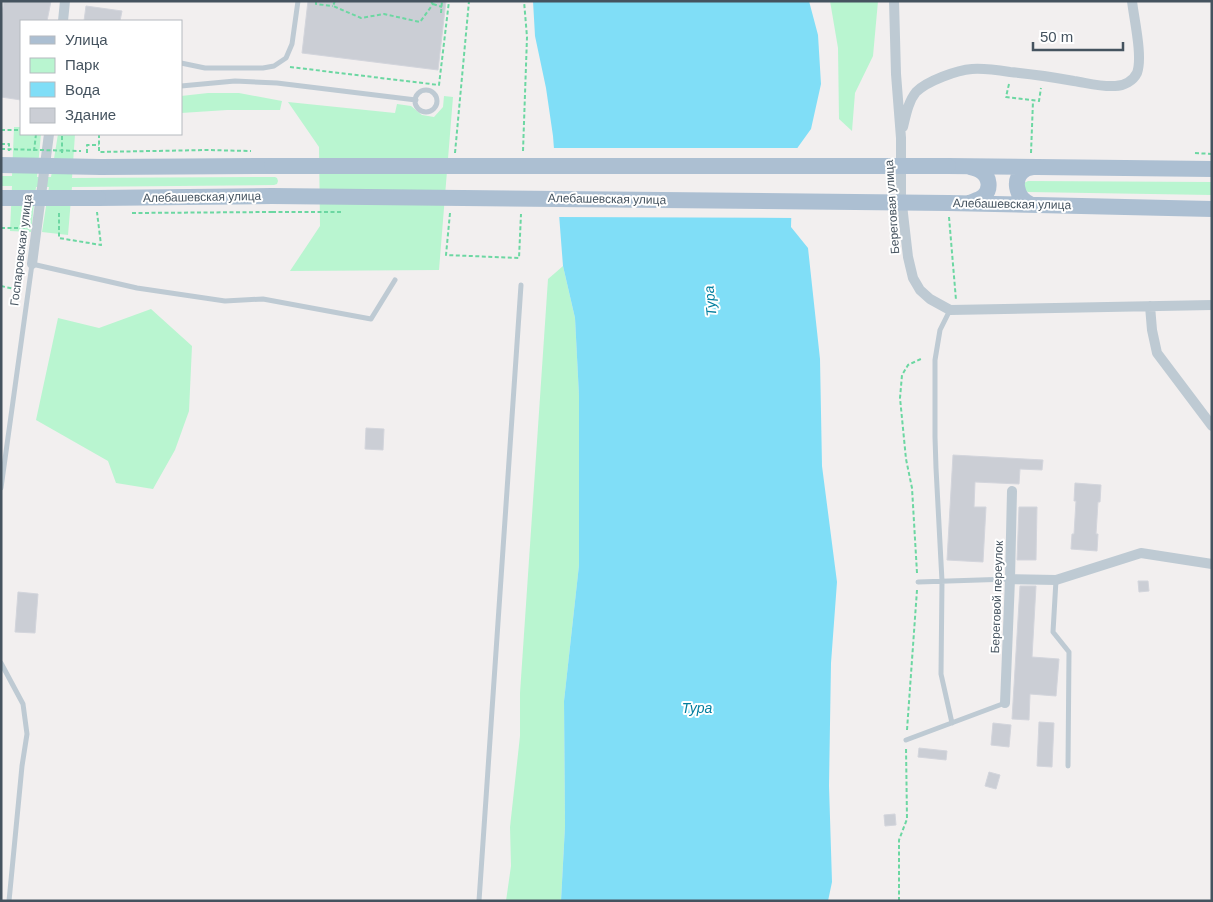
<svg xmlns="http://www.w3.org/2000/svg" width="1213" height="902" viewBox="0 0 1213 902" font-family="Arial,sans-serif">
  <style>
    .green { fill: #b9f5d0 }
    .water { fill: #80def7 }
    .pier { fill: #f2efef }
    .building { fill: #cbced5; stroke: #d3d5dc }
    .lines { fill: none; stroke-linecap: round; stroke-linejoin: round }
    .path { stroke: #6cd7a2; stroke-width: 2; stroke-dasharray: 4 2.5; stroke-linecap: butt }
    .lane { stroke: #becad3; stroke-width: 5 }
    .street { stroke: #becad3; stroke-width: 10 }
    .primary { stroke: #acbfd2; stroke-width: 16 }
    .path-bridge { stroke: #6cd7a2; stroke-width: 2; stroke-dasharray: 4 2.5; stroke-linecap: butt }
    .primary-bridge { stroke: #acbfd2; stroke-width: 16 }
    .labels { text-anchor: middle; stroke-width: 4; stroke-linejoin: round; paint-order: stroke }
    .street-label { font-size: 12px; fill: #45535f; stroke: #fff }
    .water-label { font-size: 14px; font-style: italic; fill: #037e9e; stroke: #fff }
  </style>
  <rect width="100%" height="100%" fill="#f2efef"/>
  <!-- green -->
  <path class="green" d="M 830,1 L 878,1 L 873,56 L 855,93 L 852,131 L 839,119 L 838,48 Z
    M 208,93 L 239,93 L 282,101 L 280,110 L 227,110 L 181,113 L 181,96 Z
    M 444,96 L 453,97 L 439,270 L 290,271 L 320,226 L 319,147 L 288,102 L 395,113 L 397,104 L 411,106 L 422,115 L 434,117 L 443,107 Z
    M 14,127 L 21,127 L 21,134 L 41,134 L 37,177 L 51,177 L 58,134 L 75,134 L 72,178 L 275,177 L 277,178 L 278,181 L 277,184 L 274,185 L 72,187 L 68,235 L 42,232 L 49,187 L 36,187 L 31,232 L 10,231 L 12,186 L 1,186 L 1,176 L 12,176 Z
    M 1028,181 L 1212,182 L 1212,195 L 1028,192 L 1025,190 L 1024,183 Z
    M 563,266 L 575,318 L 579,396 L 579,565 L 564,701 L 565,826 L 561,901 L 506,901 L 511,866 L 510,827 L 520,736 L 520,693 L 548,279 L 555,273 Z
    M 151,309 L 192,346 L 189,411 L 175,450 L 153,489 L 116,483 L 108,461 L 36,420 L 58,318 L 99,328 Z"/>
  <!-- water -->
  <path class="water" d="M 533,1 L 809,1 L 818,35 L 821,84 L 811,129 L 793,154 L 791,227 L 808,248 L 820,359 L 822,466 L 837,582 L 831,663 L 829,786 L 832,882 L 828,901 L 561,901 L 565,826 L 564,701 L 579,565 L 579,396 L 575,318 L 563,266 L 553,136 L 546,88 L 535,36 Z"/>
  <!-- pier -->
  <path class="pier" d="M 552,148 L 800,148 L 796,155 L 794,218 L 557,217 Z"/>
  <!-- building -->
  <path class="building" d="M 4,1 L 51,1 L 47,21 L 21,21 L 21,100 L 1,97 L 1,19 Z
    M 308,1 L 446,1 L 438,70 L 302,53 Z
    M 86,6 L 122,11 L 120,21 L 84,21 Z
    M 366,428 L 384,429 L 383,450 L 365,449 Z
    M 953,455 L 1043,460 L 1042,470 L 1020,469 L 1019,484 L 975,482 L 974,507 L 986,507 L 983,562 L 947,560 Z
    M 1075,483 L 1101,485 L 1100,502 L 1098,502 L 1096,534 L 1098,534 L 1097,551 L 1071,549 L 1072,534 L 1074,534 L 1076,501 L 1074,501 Z
    M 1019,507 L 1037,507 L 1036,560 L 1017,560 Z
    M 1138,581 L 1148,581 L 1149,591 L 1139,592 Z
    M 1020,586 L 1036,586 L 1032,657 L 1059,659 L 1056,696 L 1030,694 L 1029,720 L 1012,719 Z
    M 18,592 L 38,594 L 35,633 L 15,632 Z
    M 1039,722 L 1054,723 L 1052,767 L 1037,766 Z
    M 993,723 L 1011,725 L 1009,747 L 991,745 Z
    M 919,748 L 947,751 L 946,760 L 918,757 Z
    M 989,772 L 1000,775 L 996,789 L 985,786 Z
    M 895,814 L 896,825 L 885,826 L 884,815 Z"/>
  <g class="lines">
    <!-- path -->
    <path class="path" d="M 316,1 L 316,4 L 333,6
      M 335,1 L 333,6 L 361,18 L 384,14 L 420,22 L 433,4 L 430,1
      M 433,4 L 442,7
      M 441,13 L 442,1
      M 290,67 L 439,85 L 449,1
      M 1009,84 L 1006,97 L 1039,101 L 1041,88
      M 1,130 L 21,130
      M 99,134 L 99,152 L 206,150 L 251,151
      M 1,144 L 9,144 L 9,151
      M 34,151 L 36,134
      M 523,151 L 527,37 L 524,1
      M 62,153 L 62,134
      M 87,153 L 87,145 L 99,145
      M 455,153 L 469,1
      M 1031,153 L 1033,101
      M 1195,153 L 1212,154
      M 59,213 L 59,238 L 101,245 L 97,212
      M 132,213 L 272,212
      M 450,213 L 446,255 L 519,258 L 521,214
      M 949,217 L 956,300
      M 1,228 L 26,228
      M 1,286 L 19,290
      M 917,573 L 912,488 L 906,459 L 900,398 L 902,375 L 908,365 L 923,358
      M 907,730 L 917,590
      M 899,901 L 899,840 L 907,819 L 906,747"/>
    <!-- lane -->
    <path class="lane" d="M 181,63 L 205,68 L 263,68 L 274,66 L 286,58 L 292,44 L 298,1
      M 181,86 L 235,81 L 277,83 L 416,100
      M415 101a11 11 0 1 1 22 0a11 11 0 1 1-22 0Z
      M 950,310 L 940,330 L 935,360 L 935,437 L 936,468 L 942,581 L 941,674 L 952,723
      M 1,488 L 32,264 L 137,288 L 225,301 L 263,299 L 371,319 L 395,280
      M 1056,580 L 1053,632 L 1069,652 L 1068,766
      M 918,582 L 1010,579
      M 1,663 L 23,704 L 27,734 L 22,766 L 9,901
      M 906,740 L 1005,703
      M 479,901 L 521,285"/>
    <!-- street -->
    <path class="street" d="M 894,1 L 896,74 L 901,138 L 901,196 L 908,257 L 913,278 L 920,290 L 930,299 L 950,310 L 1212,305
      M 63,21 L 65,1
      M 903,127 C 906,115 908,102 916,92 C 927,81 957,70 972,69 C 984,68 997,70 1010,72 C 1031,74 1052,77 1074,81 C 1087,83 1102,87 1115,86 C 1124,86 1133,81 1137,73 C 1143,57 1134,19 1132,1
      M 32,264 L 49,134
      M 1150,306 L 1152,330 L 1157,353 L 1212,426
      M 1010,579 L 1056,580 L 1141,553 L 1212,564
      M 1005,703 L 1010,579 L 1012,491"/>
    <!-- primary -->
    <path class="primary" d="M 948,166 L 1212,169
      M 101,167 L 272,166
      M 98,198 L 272,196
      M 948,203 L 1212,209
      M 969,203 C 974,201 980,200 984,196 C 991,189 990,177 981,171 C 978,169 974,168 970,167
      M 1030,204 C 1016,198 1011,177 1026,169 C 1027,168 1033,167 1034,167"/>
    <!-- path-bridge -->
    <path class="path-bridge" d="M 1,149 L 81,151
      M 272,212 L 342,212"/>
    <!-- primary-bridge -->
    <path class="primary-bridge" d="M 1,165 L 101,167
      M 272,166 L 948,166
      M 272,196 L 948,203
      M 1,198 L 98,198"/>
  </g>
  <g class="labels">
    <!-- street labels -->
    <g class="street-label">
      <text transform="translate(202 197) rotate(-1)" y="4">Алебашевская улица</text>
      <text transform="translate(607 199) rotate(1)" y="4">Алебашевская улица</text>
      <text transform="translate(1012 204) rotate(1)" y="4">Алебашевская улица</text>
      <text transform="translate(892 207) rotate(-94)" y="4">Береговая улица</text>
      <text transform="translate(21 250) rotate(-83)" y="4">Госпаровская улица</text>
      <text transform="translate(997 597) rotate(-88)" y="4">Береговой переулок</text>
    </g>
    <!-- water labels -->
    <g class="water-label">
      <text transform="translate(710 301) rotate(-96)" y="5">Тура</text>
      <text x="697" y="713">Тура</text>
    </g>
  </g>
  <!-- border -->
  <rect width="1213" height="902" fill="none" stroke="#45535f" stroke-width="5"/>
  <!-- legend -->
  <rect x="20" y="20" width="162" height="115" fill="#ffffff" stroke="#b5babf"/>
  <rect x="30" y="36" width="25" height="8" fill="#acbfd2" stroke="#b5babf"/>
  <text x="65" y="45" font-size="15" fill="#45535f">Улица</text>
  <rect x="30" y="58" width="25" height="15" fill="#b9f5d0" stroke="#b5babf"/>
  <text x="65" y="70" font-size="15" fill="#45535f">Парк</text>
  <rect x="30" y="82" width="25" height="15" fill="#80def7" stroke="#b5babf"/>
  <text x="65" y="95" font-size="15" fill="#45535f">Вода</text>
  <rect x="30" y="108" width="25" height="15" fill="#cbced5" stroke="#b5babf"/>
  <text x="65" y="120" font-size="15" fill="#45535f">Здание</text>
  <!-- scale -->
  <path d="M1033 42v8h90v-8" fill="none" stroke="#45535f" stroke-width="2.5"/>
  <text x="1040" y="42" font-size="15" fill="#45535f" stroke="#ffffff" stroke-width="4" paint-order="stroke">50 m</text>
</svg>
